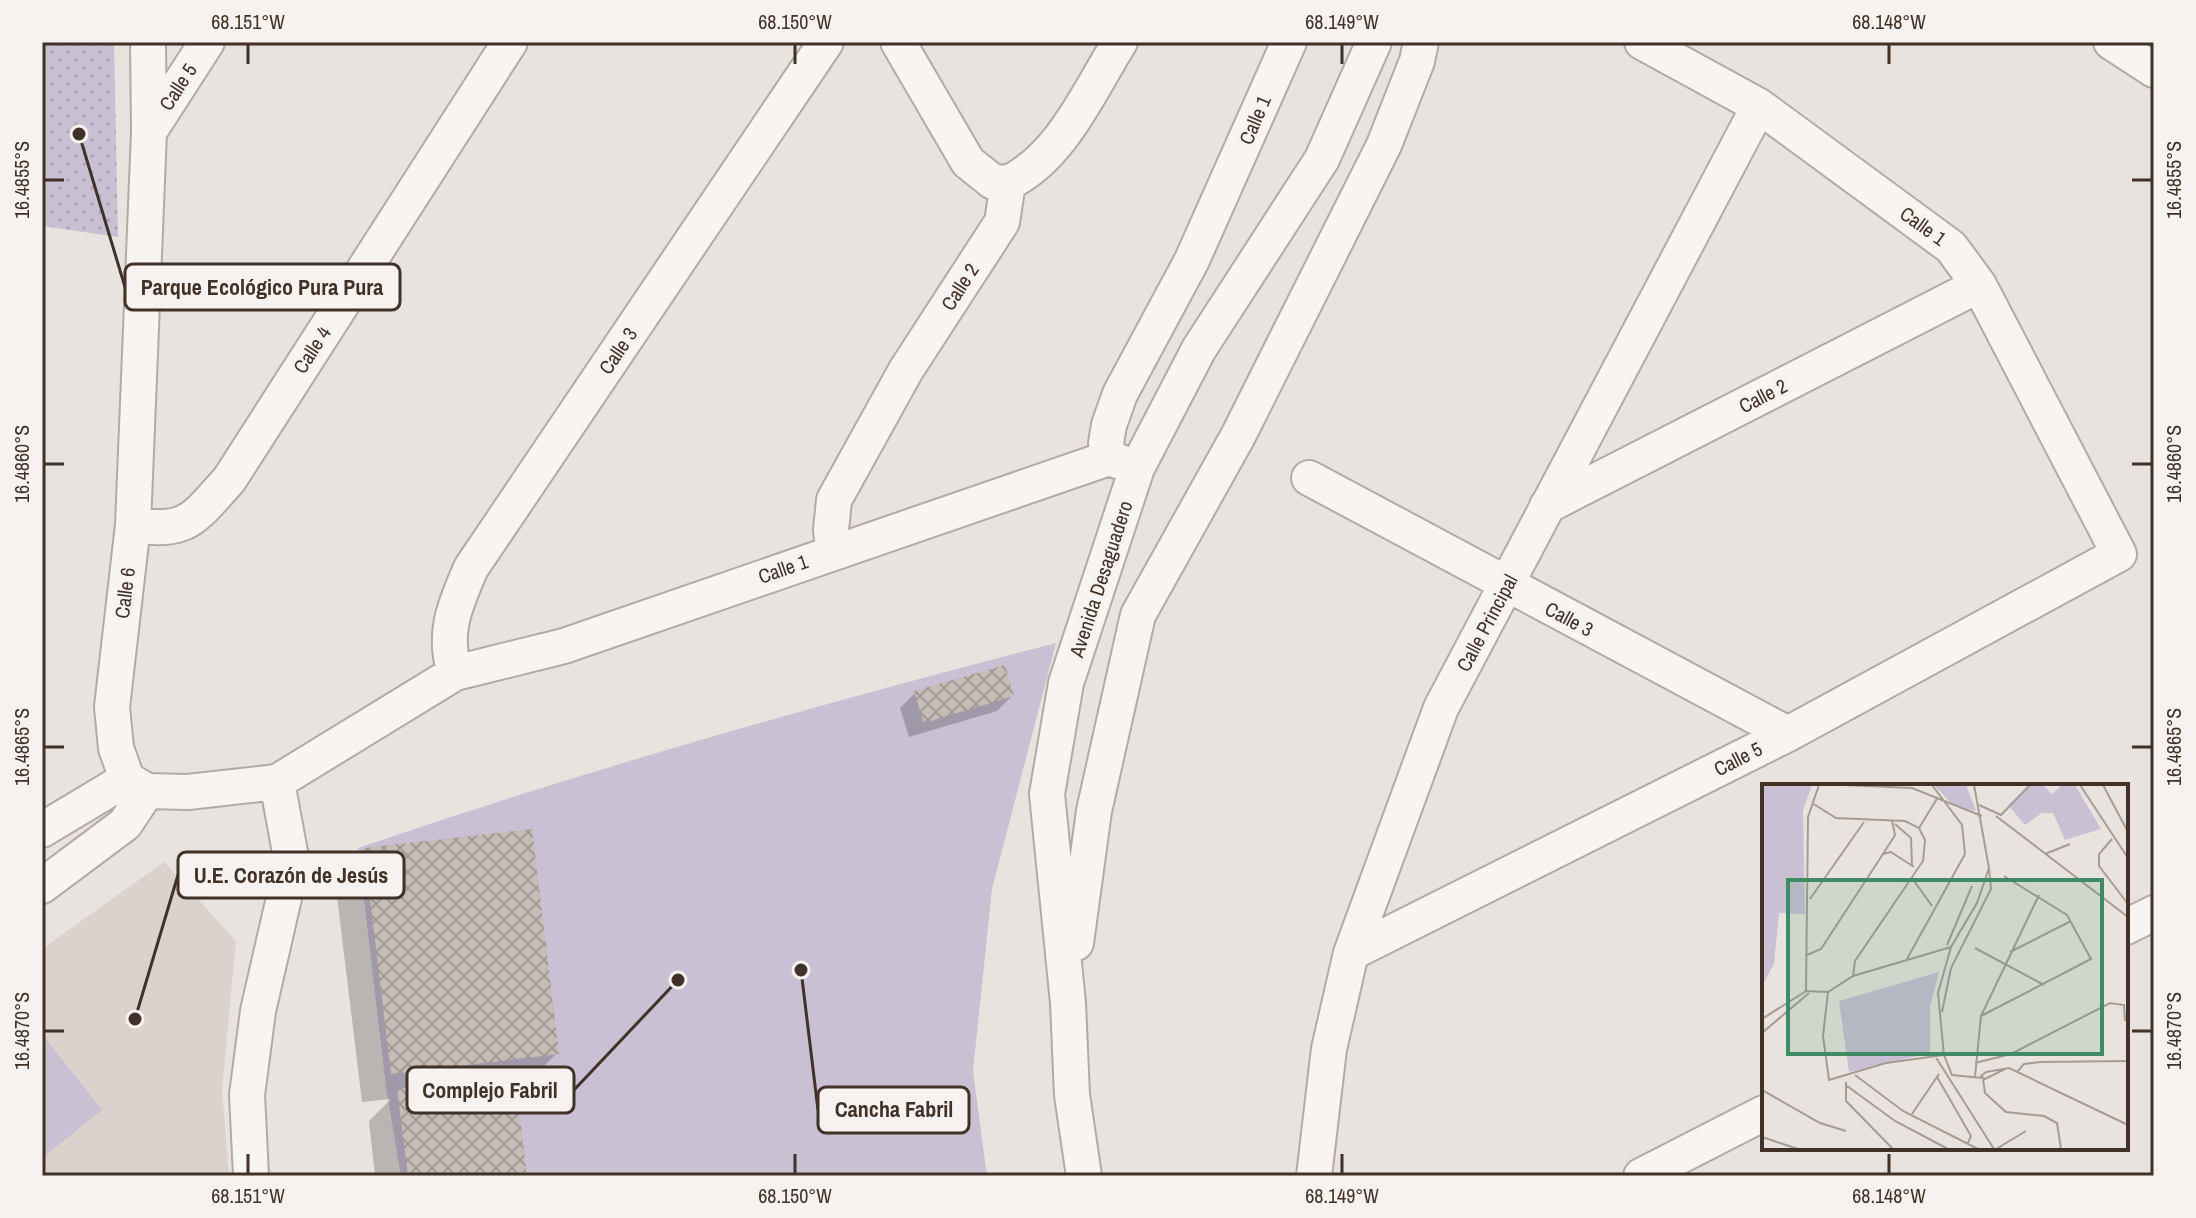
<svg xmlns="http://www.w3.org/2000/svg" width="2196" height="1218" viewBox="0 0 2196 1218" font-family="'Archivo Narrow',sans-serif">
  <style>
    .built { fill: #dbd2cd }
    .park { fill: url(#park-dots) }
    .pitch { fill: #c9c0d4 }
    .shadow { fill: #0003 }
    .building { fill: url(#building-cross-hatch) }
    .lines { fill: none; stroke-linecap: round; stroke-linejoin: round }
    .minor-casing { stroke: #b3aaa4; stroke-width: 38 }
    .minor { stroke: #f7f4f2; stroke-width: 34 }
    .ticks { fill: none; stroke: #413127; stroke-width: 3 }
    .labels { text-anchor: middle; stroke-width: 6; stroke-linejoin: round; paint-order: stroke }
    .street-label { font-size: 20px; fill: #413127; stroke: #f7f1ef }
    .inset-road { fill: none; stroke: #a69c95; stroke-width: 2 }
    .view { fill: #3f8b64; fill-opacity: 0.15; stroke: #3f8b64; stroke-width: 4 }
    .inset-edge { fill: none; stroke: #413127; stroke-width: 4 }
    .leader { fill: none; stroke: #413127; stroke-width: 3 }
    .callout-dot { fill: #413127; stroke: #f7f1ef; stroke-width: 3 }
    .callout { fill: #f7f1ef; stroke: #413127; stroke-width: 3 }
    .callout-label { font-size: 22px; text-anchor: middle; font-weight: bold; fill: #413127 }
    .neatline { fill: none; stroke: #413127; stroke-width: 3 }
    .ticks-label { font-size: 20px; text-anchor: middle; fill: #413127 }
  </style>
  <defs>
    <pattern id="park-dots" width="8" height="8" patternUnits="userSpaceOnUse" patternTransform="scale(2)"><rect width="8" height="8" fill="#c9c0d4"/><path d="M2 2h.1M6 6h.1" fill="none" stroke="#aea5b6" stroke-width="1.8" stroke-linecap="round"/></pattern>
    <pattern id="building-cross-hatch" width="8" height="8" patternUnits="userSpaceOnUse" patternTransform="scale(2)"><rect width="8" height="8" fill="#c6bcb6"/><path d="M0 0l8 8M0 8l8-8" fill="none" stroke="#a29994"/></pattern>
  </defs>
  <rect width="100%" height="100%" fill="#e9e3df"/>
  <!-- built -->
  <path class="built" d="M 164,862 L 236,941 L 222,1090 L 229,1176 L 42,1176 L 42,949 Z"/>
  <!-- park -->
  <path class="park" d="M 42,42 L 114,42 L 118,237 L 42,226 Z"/>
  <!-- pitch -->
  <path class="pitch" d="M 1056,643 L 992,889 L 973,1071 L 987,1176 L 401,1176 L 386,1087 L 358,848 C 589,769 820,704 1056,643 Z
    M 42,1034 L 102,1110 L 42,1158 Z"/>
  <!-- shadow -->
  <path class="shadow" d="M 915,693 L 1012,696 L 997,711 L 909,737 L 900,708 Z
    M 365,850 L 557,1053 L 527,1083 L 514,1084 L 525,1176 L 375,1176 L 369,1121 L 391,1099 L 362,1102 L 335,880 Z"/>
  <!-- building -->
  <path class="building" d="M 1005,665 L 1014,696 L 924,723 L 914,691 Z
    M 532,829 L 559,1054 L 391,1074 L 364,848 Z
    M 515,1075 L 527,1176 L 408,1176 L 397,1089 Z"/>
  <g class="lines">
    <defs>
      <path id="minor" d="M 148,42 L 149,132 L 133,525 L 112,707 L 116,748 L 127,779 L 147,791 L 188,792 L 277,782 L 455,673 L 564,646 L 1109,458 L 1137,468
        M 898,42 L 968,162 L 993,182 L 1008,183
        M 2111,42 L 2154,70
        M 149,132 L 207,42
        M 1008,183 C 1062,157 1089,91 1120,42
        M 1109,458 L 1106,443 L 1109,425 L 1120,394 L 1192,260 L 1289,42
        M 1309,478 L 1788,734
        M 1547,506 L 1979,285
        M 133,525 C 189,533 193,519 229,480 L 510,42
        M 833,551 L 831,530 L 834,500 L 906,370 L 1002,222 L 1008,183
        M 455,673 C 442,633 455,605 471,568 L 826,42
        M 42,830 L 127,779
        M 42,886 L 125,824 L 147,791
        M 2126,927 L 2154,913
        M 1076,943 L 1094,811 L 1138,615 L 1238,436 L 1384,145 L 1417,61 L 1421,42
        M 1351,953 L 1788,734 L 2119,554 L 1979,285 L 1951,247 L 1759,106 L 1642,42
        M 251,1176 L 247,1095 L 258,1011 L 292,863 L 277,782
        M 1084,1176 L 1072,1095 L 1068,1003 L 1047,794 L 1066,683 L 1137,468 L 1199,349 L 1322,159 L 1374,42
        M 1314,1176 L 1329,1049 L 1351,953 L 1441,708 L 1759,106
        M 1641,1176 L 1764,1113"/>
    </defs>
    <!-- minor casing -->
    <use href="#minor" class="minor-casing"/>
    <!-- minor -->
    <use href="#minor" class="minor"/>
  </g>
  <!-- ticks -->
  <path class="ticks" d="M 248,44 L 248,64M 795,44 L 795,64M 1342,44 L 1342,64M 1889,44 L 1889,64M 44,180 L 64,180M 2132,180 L 2152,180M 44,464 L 64,464M 2132,464 L 2152,464M 44,747 L 64,747M 2132,747 L 2152,747M 44,1031 L 64,1031M 2132,1031 L 2152,1031M 248,1154 L 248,1174M 795,1154 L 795,1174M 1342,1154 L 1342,1174M 1889,1154 L 1889,1174"/>
  <g class="labels">
    <!-- street labels -->
    <g class="street-label">
      <text transform="translate(178 87) rotate(-57)" y="7">Calle 5</text>
      <text transform="translate(1255 120) rotate(-67)" y="7">Calle 1</text>
      <text transform="translate(1923 226) rotate(36)" y="7">Calle 1</text>
      <text transform="translate(960 287) rotate(-57)" y="7">Calle 2</text>
      <text transform="translate(312 350) rotate(-57)" y="7">Calle 4</text>
      <text transform="translate(618 351) rotate(-56)" y="7">Calle 3</text>
      <text transform="translate(1763 396) rotate(-27)" y="7">Calle 2</text>
      <text transform="translate(783 569) rotate(-19)" y="7">Calle 1</text>
      <text transform="translate(1101 579) rotate(-72)" y="7">Avenida Desaguadero</text>
      <text transform="translate(125 593) rotate(-83)" y="7">Calle 6</text>
      <text transform="translate(1569 619) rotate(28)" y="7">Calle 3</text>
      <text transform="translate(1487 623) rotate(-62)" y="7">Calle Principal</text>
      <text transform="translate(1738 759) rotate(-27)" y="7">Calle 5</text>
    </g>
  </g>
  <!-- overview -->
  <g transform="translate(1762 784)">
    <rect width="366" height="366" fill="#e9e3df"/>
    <path d="M 0,1 L 50,1 L 41,26 L 43,130 L 17,129 L 12,180 L 0,202 ZM 172,1 L 204,1 L 214,27 L 192,22 Z" fill="#c9c0d4"/>
    <path d="M 268,1 L 281,1 L 290,10 L 300,1 L 313,1 L 339,45 L 303,56 L 291,29 L 280,29 L 263,41 L 246,21 ZM 177,188 L 168,223 L 168,269 L 87,288 L 77,217 Z" fill="#c9c0d4"/>
    <path class="inset-road" d="M 57,1 L 46,33 L 44,207 L 66,208 L 91,192 L 189,163M 81,1 L 150,4 L 220,32M 212,1 L 227,84 L 215,119 L 189,163 L 176,209 L 182,271 L 190,291 L 220,294M 318,1 L 366,74M 341,1 L 366,48M 50,19 L 74,34 L 143,37 L 157,44 L 163,56 L 161,77 L 93,177 L 91,192M 217,21 L 239,31 L 268,1M 234,32 L 366,133M 133,40 L 149,54 L 150,82M 157,44 L 176,13M 350,55 L 337,70 L 337,82 L 366,120M 121,70 L 129,68 L 152,83M 283,70 L 308,60M 150,94 L 170,122M 48,115 L 102,38M 185,161 L 210,102M 213,164 L 282,201M 248,168 L 309,137M 45,171 L 59,165 L 121,70 L 133,51 L 130,36M 145,175 L 203,70 L 200,41 L 170,1M 66,208 L 61,252 L 67,296 L 124,279 L 182,271M 180,228 L 189,184 L 229,105 L 227,84M 219,232 L 329,175 L 305,131 L 242,92M 0,235 L 44,207M 0,249 L 47,209M 173,272 L 232,365M 213,279 L 249,270 L 348,219 L 362,221 L 363,237M 224,288 L 247,284 L 366,341M 224,288 L 219,292 L 223,295 L 243,285M 255,288 L 262,280 L 278,278 L 366,277M 93,291 L 141,327 L 216,365M 175,293 L 209,352 L 206,359M 213,293 L 219,232 L 277,111M 221,295 L 223,309 L 244,328 L 282,332 L 295,339 L 299,365M 84,298 L 84,317 L 131,365M 85,302 L 133,337 L 186,365M 0,306 L 58,339 L 84,347M 150,330 L 177,290M 0,353 L 36,365M 234,365 L 264,347"/>
    <path class="view" d="M 26,96 L 340,96 L 340,270 L 26,270 Z"/>
    <rect width="366" height="366" class="inset-edge"/>
  </g>
  <!-- callouts -->
  <path class="leader" d="M79 134L125 287M135 1019L178 875M678 980L574 1090M801 970L818 1110"/>
  <g class="callout-dot">
    <circle cx="79" cy="134" r="8"/>
    <circle cx="135" cy="1019" r="8"/>
    <circle cx="678" cy="980" r="8"/>
    <circle cx="801" cy="970" r="8"/>
  </g>
  <g class="callout">
    <rect x="125" y="264" width="275" height="46" rx="8"/>
    <rect x="178" y="852" width="226" height="46" rx="8"/>
    <rect x="407" y="1067" width="167" height="46" rx="8"/>
    <rect x="818" y="1087" width="151" height="46" rx="8"/>
  </g>
  <g class="callout-label">
    <text x="262" y="295">Parque Ecológico Pura Pura</text>
    <text x="291" y="883">U.E. Corazón de Jesús</text>
    <text x="490" y="1098">Complejo Fabril</text>
    <text x="894" y="1117">Cancha Fabril</text>
  </g>
  <!-- border -->
  <rect width="2196" height="1218" fill="none" stroke="#f7f1ef" stroke-width="88"/>
  <rect x="44" y="44" width="2108" height="1130" class="neatline"/>
  <g class="ticks-label">
    <text x="248" y="29">68.151°W</text>
    <text x="795" y="29">68.150°W</text>
    <text x="1342" y="29">68.149°W</text>
    <text x="1889" y="29">68.148°W</text>
    <text transform="translate(22 180) rotate(-90)" y="7">16.4855°S</text>
    <text transform="translate(2174 180) rotate(-90)" y="7">16.4855°S</text>
    <text transform="translate(22 464) rotate(-90)" y="7">16.4860°S</text>
    <text transform="translate(2174 464) rotate(-90)" y="7">16.4860°S</text>
    <text transform="translate(22 747) rotate(-90)" y="7">16.4865°S</text>
    <text transform="translate(2174 747) rotate(-90)" y="7">16.4865°S</text>
    <text transform="translate(22 1031) rotate(-90)" y="7">16.4870°S</text>
    <text transform="translate(2174 1031) rotate(-90)" y="7">16.4870°S</text>
    <text x="248" y="1203">68.151°W</text>
    <text x="795" y="1203">68.150°W</text>
    <text x="1342" y="1203">68.149°W</text>
    <text x="1889" y="1203">68.148°W</text>
  </g>
</svg>
